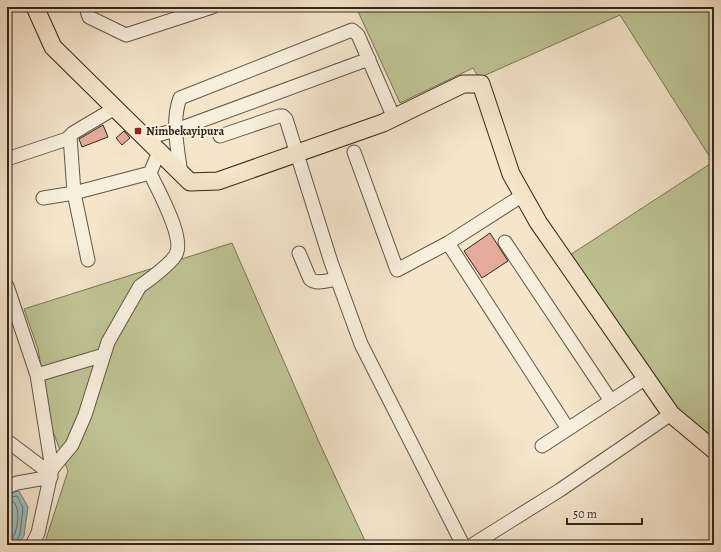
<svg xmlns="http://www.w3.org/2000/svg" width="721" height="552" viewBox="0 0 721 552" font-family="Alegreya,serif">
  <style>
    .green { fill: #bfc395; stroke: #787458 }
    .water { fill: #9ebdbe; stroke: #73817d }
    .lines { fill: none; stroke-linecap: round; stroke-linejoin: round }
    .shore { stroke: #68726c; stroke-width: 1 }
    .building { fill: #e4ab9b; stroke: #32261b }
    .minor-casing { stroke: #625647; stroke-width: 15 }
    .major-casing { stroke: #32261b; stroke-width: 19 }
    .minor { stroke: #f8eedd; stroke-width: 13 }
    .major { stroke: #f4e5cb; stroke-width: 17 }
    .poi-dot { fill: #8f2418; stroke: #f8eedd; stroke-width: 1.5 }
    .labels { text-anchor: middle; stroke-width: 4; stroke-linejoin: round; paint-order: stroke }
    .poi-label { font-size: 12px; font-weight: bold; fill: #32261b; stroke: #f8eedd; text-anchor: start }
  </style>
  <rect width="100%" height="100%" fill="#f4e5cb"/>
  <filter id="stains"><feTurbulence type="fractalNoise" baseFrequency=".005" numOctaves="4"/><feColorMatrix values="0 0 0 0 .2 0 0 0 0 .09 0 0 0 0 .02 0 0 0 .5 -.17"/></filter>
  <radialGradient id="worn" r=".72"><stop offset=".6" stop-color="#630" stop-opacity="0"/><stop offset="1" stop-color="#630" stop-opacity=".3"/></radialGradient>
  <!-- green -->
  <path class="green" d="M 356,7 L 714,7 L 714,438 L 677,408 L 570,255 L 713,162 L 620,15 L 479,78 L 473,68 L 400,103 Z
    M 232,243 L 319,442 L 367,545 L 44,545 L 68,471 L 52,429 L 38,349 L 24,309 Z"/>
  <!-- water -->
  <path class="water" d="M 19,491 L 28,507 L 24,536 L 18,545 L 7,545 L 7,494 Z"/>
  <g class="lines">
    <!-- shore -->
    <path class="shore" d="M 7,498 L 17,496 L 23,508 L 20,534 L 15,545
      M 7,503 L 14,502 C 20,510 18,524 15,533 C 13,538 11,540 10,545"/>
  </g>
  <!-- building -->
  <path class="building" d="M 103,125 L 108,137 L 82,147 L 79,139 Z
    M 124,131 L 130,138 L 122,145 L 116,138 Z
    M 490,233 L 508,261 L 482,278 L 464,251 Z"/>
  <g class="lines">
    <defs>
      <path id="minor" d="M 86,7 L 89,17 L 126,35 L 212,7
        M 70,136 L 74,193 L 88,260
        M 220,136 L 279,116 L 283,116 L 286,119 L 331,262 L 361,344 L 463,545
        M 146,138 L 176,130 L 369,59
        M 354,152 L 397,270 L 448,243 L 568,429
        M 7,159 L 67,139 L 73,133 L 115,108
        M 181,174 C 178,150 171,122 180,98 L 352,30 L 358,35 L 394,118
        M 43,198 L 74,193 L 150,173
        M 505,242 L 611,401
        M 448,243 L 523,195
        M 299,253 L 310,279 C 317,285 328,280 337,279
        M 7,286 L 37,375 L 52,469
        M 37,375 L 104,355
        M 7,443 L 10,443 L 51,474
        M 542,446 L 646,378
        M 7,487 L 17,483 L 51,477
        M 32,545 L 38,533 L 52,469 L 72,445 L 85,415 L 108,342 L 140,286 C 148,281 170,264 175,256 C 187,240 157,189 150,173 L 159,152
        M 472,545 L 560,490 L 671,414"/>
      <path id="major" d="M 35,7 L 53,47 L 190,182 L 218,181 L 383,123 L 463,84 L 481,84 L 511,174 L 538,222 L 671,414 L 714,450"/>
    </defs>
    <!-- minor casing -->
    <use href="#minor" class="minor-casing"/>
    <!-- major casing -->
    <use href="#major" class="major-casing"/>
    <!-- minor -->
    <use href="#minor" class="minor"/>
    <!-- major -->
    <use href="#major" class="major"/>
  </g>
  <!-- markers -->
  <rect class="poi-dot" x="134" y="127" width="8" height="8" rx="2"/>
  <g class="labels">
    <!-- poi labels -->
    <g class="poi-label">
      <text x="146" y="135">Nimbekayipura</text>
    </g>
  </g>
  <!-- margin -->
  <rect width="721" height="552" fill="none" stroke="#f4e5cb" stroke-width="24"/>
  <rect x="8" y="8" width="705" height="536" fill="none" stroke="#32261b" stroke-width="2"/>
  <rect x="12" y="12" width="697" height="528" fill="none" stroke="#32261b"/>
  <!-- scale -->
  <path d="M567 518v6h75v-6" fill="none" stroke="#32261b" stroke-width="2"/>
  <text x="573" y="518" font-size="12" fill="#32261b" stroke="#f8eedd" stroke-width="3" paint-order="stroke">50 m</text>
  <rect width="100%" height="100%" filter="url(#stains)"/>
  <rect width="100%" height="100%" fill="url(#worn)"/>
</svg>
